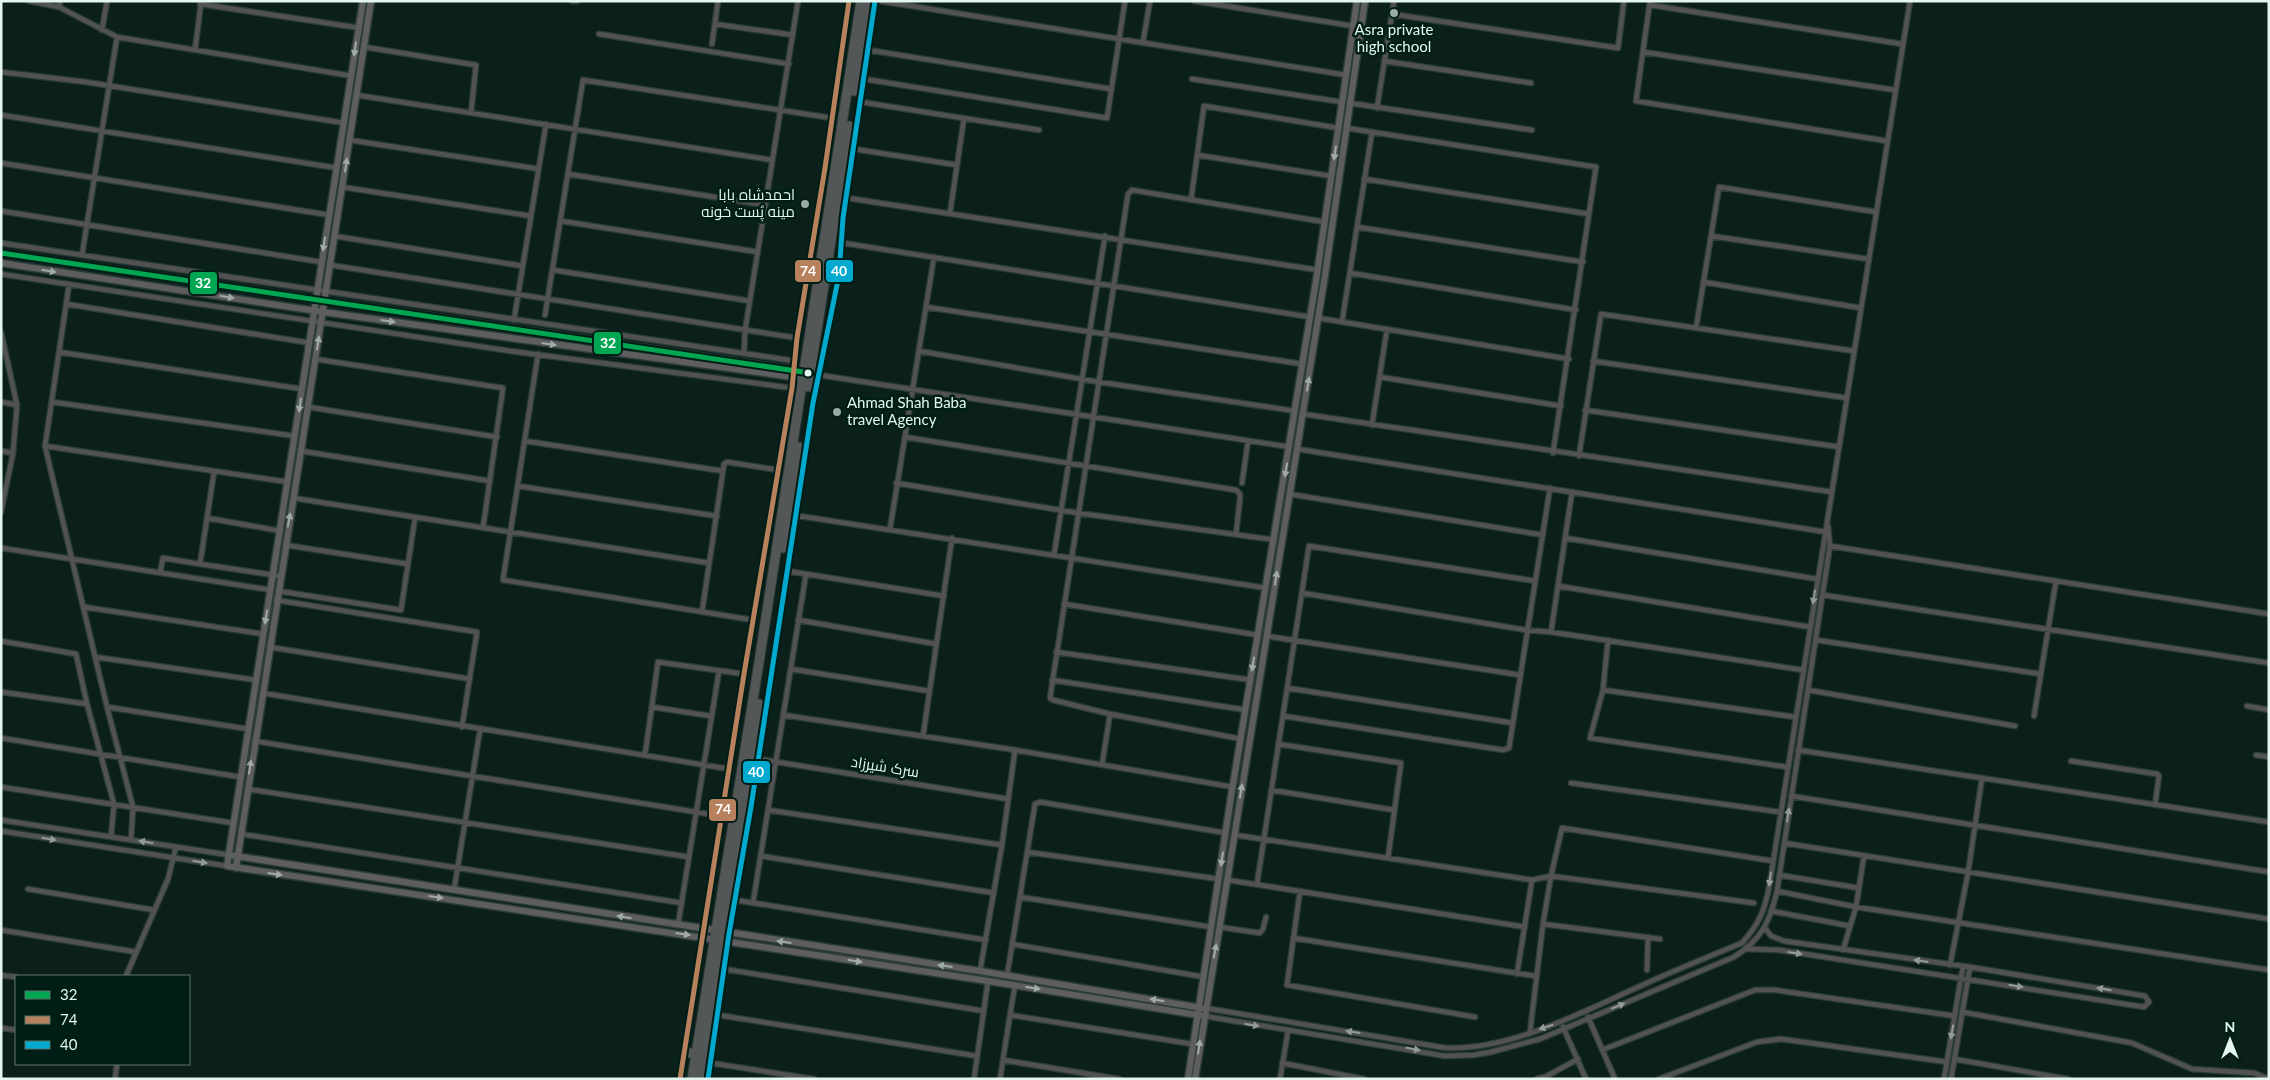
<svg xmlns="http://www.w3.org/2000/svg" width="2270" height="1080" viewBox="0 0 2270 1080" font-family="Lato,Cairo,sans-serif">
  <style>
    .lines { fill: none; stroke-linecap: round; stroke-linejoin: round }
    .street-casing { stroke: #2c3c38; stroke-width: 7 }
    .secondary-casing { stroke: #2c3c38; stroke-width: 9 }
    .highway-casing { stroke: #2c3c38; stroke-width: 11 }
    .street { stroke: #525253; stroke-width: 4.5 }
    .secondary { stroke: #5e5d5f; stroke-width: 6 }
    .highway { stroke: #535758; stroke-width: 9 }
    .bus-1-casing { stroke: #001e16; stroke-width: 9 }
    .bus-2-casing { stroke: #001e16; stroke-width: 9 }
    .bus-3-casing { stroke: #001e16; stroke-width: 9 }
    .bus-1 { stroke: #00a651; stroke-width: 5 }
    .bus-2 { stroke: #b6815c; stroke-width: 5 }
    .bus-3 { stroke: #00a9ce; stroke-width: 5 }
    .oneway { fill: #a0aaa8 }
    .oneway2 { fill: #939c9a }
    .poi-dot { fill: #98aba5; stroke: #001e16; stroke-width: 2 }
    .bus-dot { fill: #e3f6f0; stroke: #001e16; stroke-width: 2 }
    .labels { text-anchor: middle; stroke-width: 5; stroke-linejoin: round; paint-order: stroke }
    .poi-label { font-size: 15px; fill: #e3f6f0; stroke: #001e16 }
    .street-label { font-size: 15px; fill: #e3f6f0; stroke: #001e16 }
    .line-badge { stroke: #001e16; stroke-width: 2 }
    .badge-label { font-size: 14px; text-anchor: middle; font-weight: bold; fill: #fff }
  </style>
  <rect width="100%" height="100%" fill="#0c201b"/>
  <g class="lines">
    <defs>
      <path id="street" d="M 29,1 L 59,7
        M 60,1 L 59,7 L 117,37 L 352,76
        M 572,1 L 577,1
        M 880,1 L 1346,75
        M 1194,1 L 1353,26
        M 1650,1 L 1636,101 L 1887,141
        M 200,4 L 360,28
        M 1650,5 L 1902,44
        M 1392,14 L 1618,48 L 1624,1
        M 715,24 L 793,35
        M 102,30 L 107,1
        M 599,34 L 789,64
        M 1143,42 L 1150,1
        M 712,44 L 718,1
        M 364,47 L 476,65 L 471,113
        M 195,50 L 201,3
        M 868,50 L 1111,89
        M 1643,52 L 1895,90
        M 1384,61 L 1531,83
        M 1,72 L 86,82 L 344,123
        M 864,79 L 1107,118 L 1125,1
        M 1192,79 L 1342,102
        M 356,95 L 772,160
        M 861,102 L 1039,130
        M 1349,103 L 1532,130
        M 1377,108 L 1394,1
        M 1,115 L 337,168
        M 1346,128 L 1596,167 L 1553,453
        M 349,140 L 539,169
        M 854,149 L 957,165
        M 1197,155 L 1331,176
        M 1,163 L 329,215
        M 568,174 L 765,205
        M 1364,179 L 1589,214
        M 342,187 L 531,216
        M 847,198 L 1318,270
        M 1191,200 L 1204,106 L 1338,128
        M 1,211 L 321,262
        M 950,213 L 964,118
        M 561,221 L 758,252
        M 1357,227 L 1583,262
        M 334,236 L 523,266
        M 1711,236 L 1868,259
        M 1,243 L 795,361
        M 843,243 L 1310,317
        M 82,255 L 117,37
        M 330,265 L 797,338
        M 553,270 L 750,301
        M 1350,273 L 1576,310
        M 1,274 L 510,351 L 792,388
        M 1703,282 L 1861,308
        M 69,285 L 45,446 L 107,707 L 133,807 L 131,840
        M 66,304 L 310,343
        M 926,307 L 1302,364
        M 545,315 L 583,80 L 832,118
        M 1318,318 L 1569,359
        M 514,320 L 546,124
        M 1342,322 L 1372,132
        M 1696,328 L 1719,187 L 1876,212
        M 1,332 L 17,405 L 13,453 L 1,512
        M 919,351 L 1099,382 L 1295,411
        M 59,352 L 302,389
        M 744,352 L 745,331 L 798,1
        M 538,354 L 503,580 L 753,620
        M 315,359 L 503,388 L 483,528
        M 1593,361 L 1847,398
        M 819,375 L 1290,447
        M 1380,377 L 1561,406
        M 1,402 L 17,405
        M 52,402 L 295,436
        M 308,407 L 497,437
        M 1585,410 L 1839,447
        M 1303,414 L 1832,492
        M 1372,425 L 1387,329
        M 905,437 L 1236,490 L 1240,494 L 1240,499 L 1236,534
        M 525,441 L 723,471 L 724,464 L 727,462 L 778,470
        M 45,446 L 288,482
        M 1297,449 L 1826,532
        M 1,451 L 13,453
        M 301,451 L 490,481
        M 1579,456 L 1601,314 L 1854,351
        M 214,472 L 200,564 L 280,576
        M 896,483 L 1078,513 L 1275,540
        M 1242,483 L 1248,441
        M 518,486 L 717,516
        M 1289,494 L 1543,535
        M 293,498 L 709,563
        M 793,515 L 1266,588
        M 207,518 L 281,531
        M 890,529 L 934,257
        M 1565,538 L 1817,579
        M 285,545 L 408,564
        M 1830,546 L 2269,614
        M 1,548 L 271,590
        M 1054,555 L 1105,236
        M 787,571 L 944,596
        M 160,573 L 163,558 L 200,564
        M 1558,586 L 1810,627
        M 278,591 L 401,610 L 415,518
        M 1302,593 L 1526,630 L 1551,632 L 1803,670
        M 1823,595 L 2269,663
        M 276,600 L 477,632 L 462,727
        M 1064,604 L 1258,635
        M 84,607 L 263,634
        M 702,612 L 723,471
        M 798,620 L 936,644
        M 1551,632 L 1572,492
        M 1266,636 L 1520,675
        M 1608,640 L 1603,690 L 1590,738 L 1787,767
        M 1816,640 L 2041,674
        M 1,641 L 76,654 L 87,704 L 114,804 L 111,837
        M 269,647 L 470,679
        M 1056,652 L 1251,680
        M 95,657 L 256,680
        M 791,669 L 929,691
        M 1052,680 L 1246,710
        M 1287,688 L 1513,723
        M 1603,690 L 1795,717
        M 1808,690 L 2015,726
        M 1,692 L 87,704
        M 262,693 L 729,769
        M 2247,706 L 2269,710
        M 107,707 L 248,729
        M 652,707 L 711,716
        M 783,715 L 1015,750 L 1233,787
        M 1283,716 L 1503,750 L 1509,748 L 1550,488
        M 2034,716 L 2056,581
        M 923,736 L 952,538
        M 1,738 L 240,777
        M 1241,739 L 1110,714 L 1053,700 L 1050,698 L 1128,194 L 1132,190 L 1325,222
        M 254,741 L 721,816
        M 1278,744 L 1401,763 L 1388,858
        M 1798,750 L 2269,822
        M 645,755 L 658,662 L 744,674
        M 2256,755 L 2269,757
        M 758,759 L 1008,799
        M 2071,761 L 2157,774 L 2159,776 L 2155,805
        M 1102,765 L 1110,714
        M 1571,783 L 1780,812
        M 1,787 L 233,823
        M 247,789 L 689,857
        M 1271,790 L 1394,810
        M 1791,796 L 2269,872
        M 768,810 L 1002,845
        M 1,820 L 229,855
        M 1,831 L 227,866
        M 241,834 L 682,903
        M 1235,835 L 1532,880 L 1551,876 L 1754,903
        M 1784,843 L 2269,919
        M 1027,852 L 1219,879
        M 761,856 L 994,893
        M 1779,875 L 1859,888
        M 1228,880 L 1525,927
        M 1257,884 L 1309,546 L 1535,581
        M 28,889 L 154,910
        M 454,890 L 480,730
        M 1300,891 L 1287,985 L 1475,1017
        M 1777,891 L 1856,907 L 2269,970
        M 1020,897 L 1211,927
        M 735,900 L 986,940
        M 753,903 L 806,574
        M 1771,911 L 1850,926
        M 1543,924 L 1660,939
        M 678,925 L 719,671
        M 1219,927 L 1260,933 L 1263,929 L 1266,917
        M 1,930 L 136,952
        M 1293,938 L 1535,976
        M 1012,944 L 1204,977
        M 1747,949 L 1779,950 L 2144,1007 L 2149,1002 L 2145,996 L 1970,967 L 1784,941 L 1771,936 L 1765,928
        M 1843,950 L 1856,907 L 1864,856
        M 1950,965 L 1968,873 L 1982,778
        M 724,969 L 984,1011
        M 1647,970 L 1648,937
        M 980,971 L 1002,845 L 1015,750
        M 1517,974 L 1532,880
        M 1,975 L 16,977
        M 126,976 L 168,879 L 176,847
        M 1007,976 L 1035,804 L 1040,802 L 1226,833
        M 1015,985 L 1010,1015 L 1192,1044
        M 1205,1008 L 1446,1048 C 1514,1050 1586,1010 1647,983 C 1678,969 1710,956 1742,943 C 1759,924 1764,912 1769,888 L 1910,1
        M 1962,1012 L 2132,1043 L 2192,1069 L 2254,1073 L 2269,1079
        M 718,1015 L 977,1056
        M 1204,1016 L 1445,1056 L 1474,1055 L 1491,1052 L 1540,1039 L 1734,957 C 1761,940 1770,922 1777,891 L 1830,546 L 1828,526
        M 1588,1017 L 1615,1079
        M 1563,1027 L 1586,1079
        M 1,1028 L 16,1030
        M 1530,1032 L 1543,924 L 1551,876 L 1562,828 L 1773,861
        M 1602,1050 L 1755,990 L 1775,990 L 1955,1016
        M 1954,1059 L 2068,1079
        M 1003,1060 L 1119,1079
        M 711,1063 L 814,1079
        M 1282,1063 L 1364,1079
        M 115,1079 L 117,1064
        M 680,1079 L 744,674 L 792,388 L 797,338 L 825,168 L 849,1
        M 708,1079 L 729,934 L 751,807 L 813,403 L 839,275 L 843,218 L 875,1
        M 974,1079 L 988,981
        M 1000,1079 L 1010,1015
        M 1280,1079 L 1288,1031
        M 1537,1079 L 1547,1076 L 1578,1059
        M 1659,1079 L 1757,1042 L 1781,1039 L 1947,1062
        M 1944,1079 L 1963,966
        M 1951,1079 L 1970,967"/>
      <path id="secondary" d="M 363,1 L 227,866 L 988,981 L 1204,1016
        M 1,253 L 807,372
        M 1,263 L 323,312 L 807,379
        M 229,855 L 980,971 L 1202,1008
        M 236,868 L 371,1
        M 1188,1079 L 1230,803 L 1316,281 L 1357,1
        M 1195,1079 L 1324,282 L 1365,1"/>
      <path id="highway" d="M 854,91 L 868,1
        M 808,387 L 849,126
        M 783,548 L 799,447
        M 685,1052 L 696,1054
        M 692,1079 L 760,656 L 861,1
        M 699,1079 L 759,704"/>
    </defs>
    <!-- street casing -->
    <use href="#street" class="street-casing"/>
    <!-- secondary casing -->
    <use href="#secondary" class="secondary-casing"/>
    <!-- highway casing -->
    <use href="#highway" class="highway-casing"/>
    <!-- street -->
    <use href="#street" class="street"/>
    <!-- secondary -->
    <use href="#secondary" class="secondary"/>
    <!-- highway -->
    <use href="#highway" class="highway"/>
    <defs>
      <path id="bus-1" d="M 1,253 L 810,373"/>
      <path id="bus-2" d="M 680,1079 L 744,674 L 792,388 L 797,338 L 825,168 L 849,1"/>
      <path id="bus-3" d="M 708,1079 L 729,934 L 751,807 L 813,403 L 839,275 L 843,218 L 875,1"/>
    </defs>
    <!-- bus-1 casing -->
    <use href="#bus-1" class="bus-1-casing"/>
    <!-- bus-2 casing -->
    <use href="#bus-2" class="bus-2-casing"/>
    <!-- bus-3 casing -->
    <use href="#bus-3" class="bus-3-casing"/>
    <!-- bus-1 -->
    <use href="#bus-1" class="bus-1"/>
    <!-- bus-2 -->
    <use href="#bus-2" class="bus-2"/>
    <!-- bus-3 -->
    <use href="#bus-3" class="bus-3"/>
  </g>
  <!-- one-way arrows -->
  <defs><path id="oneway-solid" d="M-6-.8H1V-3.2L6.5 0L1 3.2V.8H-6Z" transform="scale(1.25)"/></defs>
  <g class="oneway">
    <use href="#oneway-solid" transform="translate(355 49) rotate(98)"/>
    <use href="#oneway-solid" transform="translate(1335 153) rotate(98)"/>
    <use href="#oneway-solid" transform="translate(346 165) rotate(-81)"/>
    <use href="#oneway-solid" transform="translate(324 244) rotate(99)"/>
    <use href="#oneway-solid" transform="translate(49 271) rotate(9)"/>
    <use href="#oneway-solid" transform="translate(227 297) rotate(9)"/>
    <use href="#oneway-solid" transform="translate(388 321) rotate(8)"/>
    <use href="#oneway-solid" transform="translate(318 343) rotate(-81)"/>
    <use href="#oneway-solid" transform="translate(549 344) rotate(8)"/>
    <use href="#oneway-solid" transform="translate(1308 384) rotate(-81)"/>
    <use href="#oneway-solid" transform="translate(300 405) rotate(99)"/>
    <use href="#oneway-solid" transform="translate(1286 470) rotate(99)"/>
    <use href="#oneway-solid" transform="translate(289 520) rotate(-80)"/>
    <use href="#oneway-solid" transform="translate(1276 578) rotate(-81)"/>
    <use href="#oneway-solid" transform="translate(266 617) rotate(100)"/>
    <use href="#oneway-solid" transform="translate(1253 664) rotate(99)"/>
    <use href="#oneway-solid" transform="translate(250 767) rotate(-82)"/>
    <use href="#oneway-solid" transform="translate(1241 791) rotate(-81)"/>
    <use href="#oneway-solid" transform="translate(1222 859) rotate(99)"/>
    <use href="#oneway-solid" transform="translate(275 874) rotate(8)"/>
    <use href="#oneway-solid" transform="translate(436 897) rotate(8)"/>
    <use href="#oneway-solid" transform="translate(624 917) rotate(-171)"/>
    <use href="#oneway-solid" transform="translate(683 934) rotate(8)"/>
    <use href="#oneway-solid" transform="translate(784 942) rotate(-172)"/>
    <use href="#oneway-solid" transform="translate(1215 951) rotate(-80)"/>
    <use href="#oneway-solid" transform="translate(855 961) rotate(9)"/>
    <use href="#oneway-solid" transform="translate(945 966) rotate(-172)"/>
    <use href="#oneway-solid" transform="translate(1033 988) rotate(9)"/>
    <use href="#oneway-solid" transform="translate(1157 1000) rotate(-171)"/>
    <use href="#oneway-solid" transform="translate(1199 1047) rotate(-82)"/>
  </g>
  <g class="oneway2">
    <use href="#oneway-solid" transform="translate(1814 597) rotate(99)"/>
    <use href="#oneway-solid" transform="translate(1788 815) rotate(-81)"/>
    <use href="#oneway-solid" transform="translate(49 839) rotate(9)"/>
    <use href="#oneway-solid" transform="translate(146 842) rotate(-171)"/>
    <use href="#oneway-solid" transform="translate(200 862) rotate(9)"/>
    <use href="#oneway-solid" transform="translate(1770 879) rotate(98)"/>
    <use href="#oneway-solid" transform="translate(1795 953) rotate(8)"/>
    <use href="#oneway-solid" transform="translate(1921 961) rotate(-172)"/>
    <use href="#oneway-solid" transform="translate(2016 986) rotate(9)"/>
    <use href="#oneway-solid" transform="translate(2104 989) rotate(-171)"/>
    <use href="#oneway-solid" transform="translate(1618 1006) rotate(-23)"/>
    <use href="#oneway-solid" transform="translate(1252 1025) rotate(10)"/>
    <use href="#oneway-solid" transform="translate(1546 1027) rotate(162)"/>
    <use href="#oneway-solid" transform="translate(1353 1032) rotate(-172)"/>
    <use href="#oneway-solid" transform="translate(1952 1032) rotate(100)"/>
    <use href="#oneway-solid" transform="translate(1413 1049) rotate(11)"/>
  </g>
  <!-- markers -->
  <g class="poi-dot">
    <circle cx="1394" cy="13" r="5"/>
    <circle cx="805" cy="204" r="5"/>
    <circle cx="837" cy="412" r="5"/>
  </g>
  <circle class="bus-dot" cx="808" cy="373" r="4.5"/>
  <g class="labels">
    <!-- poi labels -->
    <g class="poi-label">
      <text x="1394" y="35">Asra private<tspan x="1394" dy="17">high school</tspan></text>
      <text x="795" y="200" text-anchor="end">احمدشاه بابا<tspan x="795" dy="17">مینه پُست خونه</tspan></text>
      <text x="847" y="408" text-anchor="start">Ahmad Shah Baba<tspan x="847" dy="17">travel Agency</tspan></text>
    </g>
    <!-- street labels -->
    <g class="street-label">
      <text transform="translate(885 767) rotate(9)" y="5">سرک شیرزاد</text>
    </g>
  </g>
  <g class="line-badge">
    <rect x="794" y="259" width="28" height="24" rx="5" fill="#b6815c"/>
    <rect x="825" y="259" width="29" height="24" rx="5" fill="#00a9ce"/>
    <rect x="189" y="271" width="29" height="24" rx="5" fill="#00a651"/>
    <rect x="593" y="331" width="29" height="24" rx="5" fill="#00a651"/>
    <rect x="742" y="760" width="29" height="24" rx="5" fill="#00a9ce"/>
    <rect x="708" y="798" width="29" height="24" rx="5" fill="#b6815c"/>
  </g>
  <g class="badge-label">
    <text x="808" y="276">74</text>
    <text x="839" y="276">40</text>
    <text x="203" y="288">32</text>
    <text x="608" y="348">32</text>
    <text x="756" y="777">40</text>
    <text x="723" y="814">74</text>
  </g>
  <!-- border -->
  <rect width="2270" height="1080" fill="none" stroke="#e3f6f0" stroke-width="5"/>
  <!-- legend -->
  <rect x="15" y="975" width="175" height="90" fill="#001e16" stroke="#5b746d"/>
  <rect x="25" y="991" width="25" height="8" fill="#00a651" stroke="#5b746d"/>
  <text x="60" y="1000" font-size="15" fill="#e3f6f0">32</text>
  <rect x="25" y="1016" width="25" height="8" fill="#b6815c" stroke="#5b746d"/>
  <text x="60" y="1025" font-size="15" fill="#e3f6f0">74</text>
  <rect x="25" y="1041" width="25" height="8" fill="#00a9ce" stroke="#5b746d"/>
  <text x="60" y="1050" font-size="15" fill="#e3f6f0">40</text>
  <!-- north arrow -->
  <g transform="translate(2230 1040)" stroke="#001e16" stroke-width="4" paint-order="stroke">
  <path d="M0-4L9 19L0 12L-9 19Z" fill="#e3f6f0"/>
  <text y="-8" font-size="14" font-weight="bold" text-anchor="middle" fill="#e3f6f0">N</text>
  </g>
</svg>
